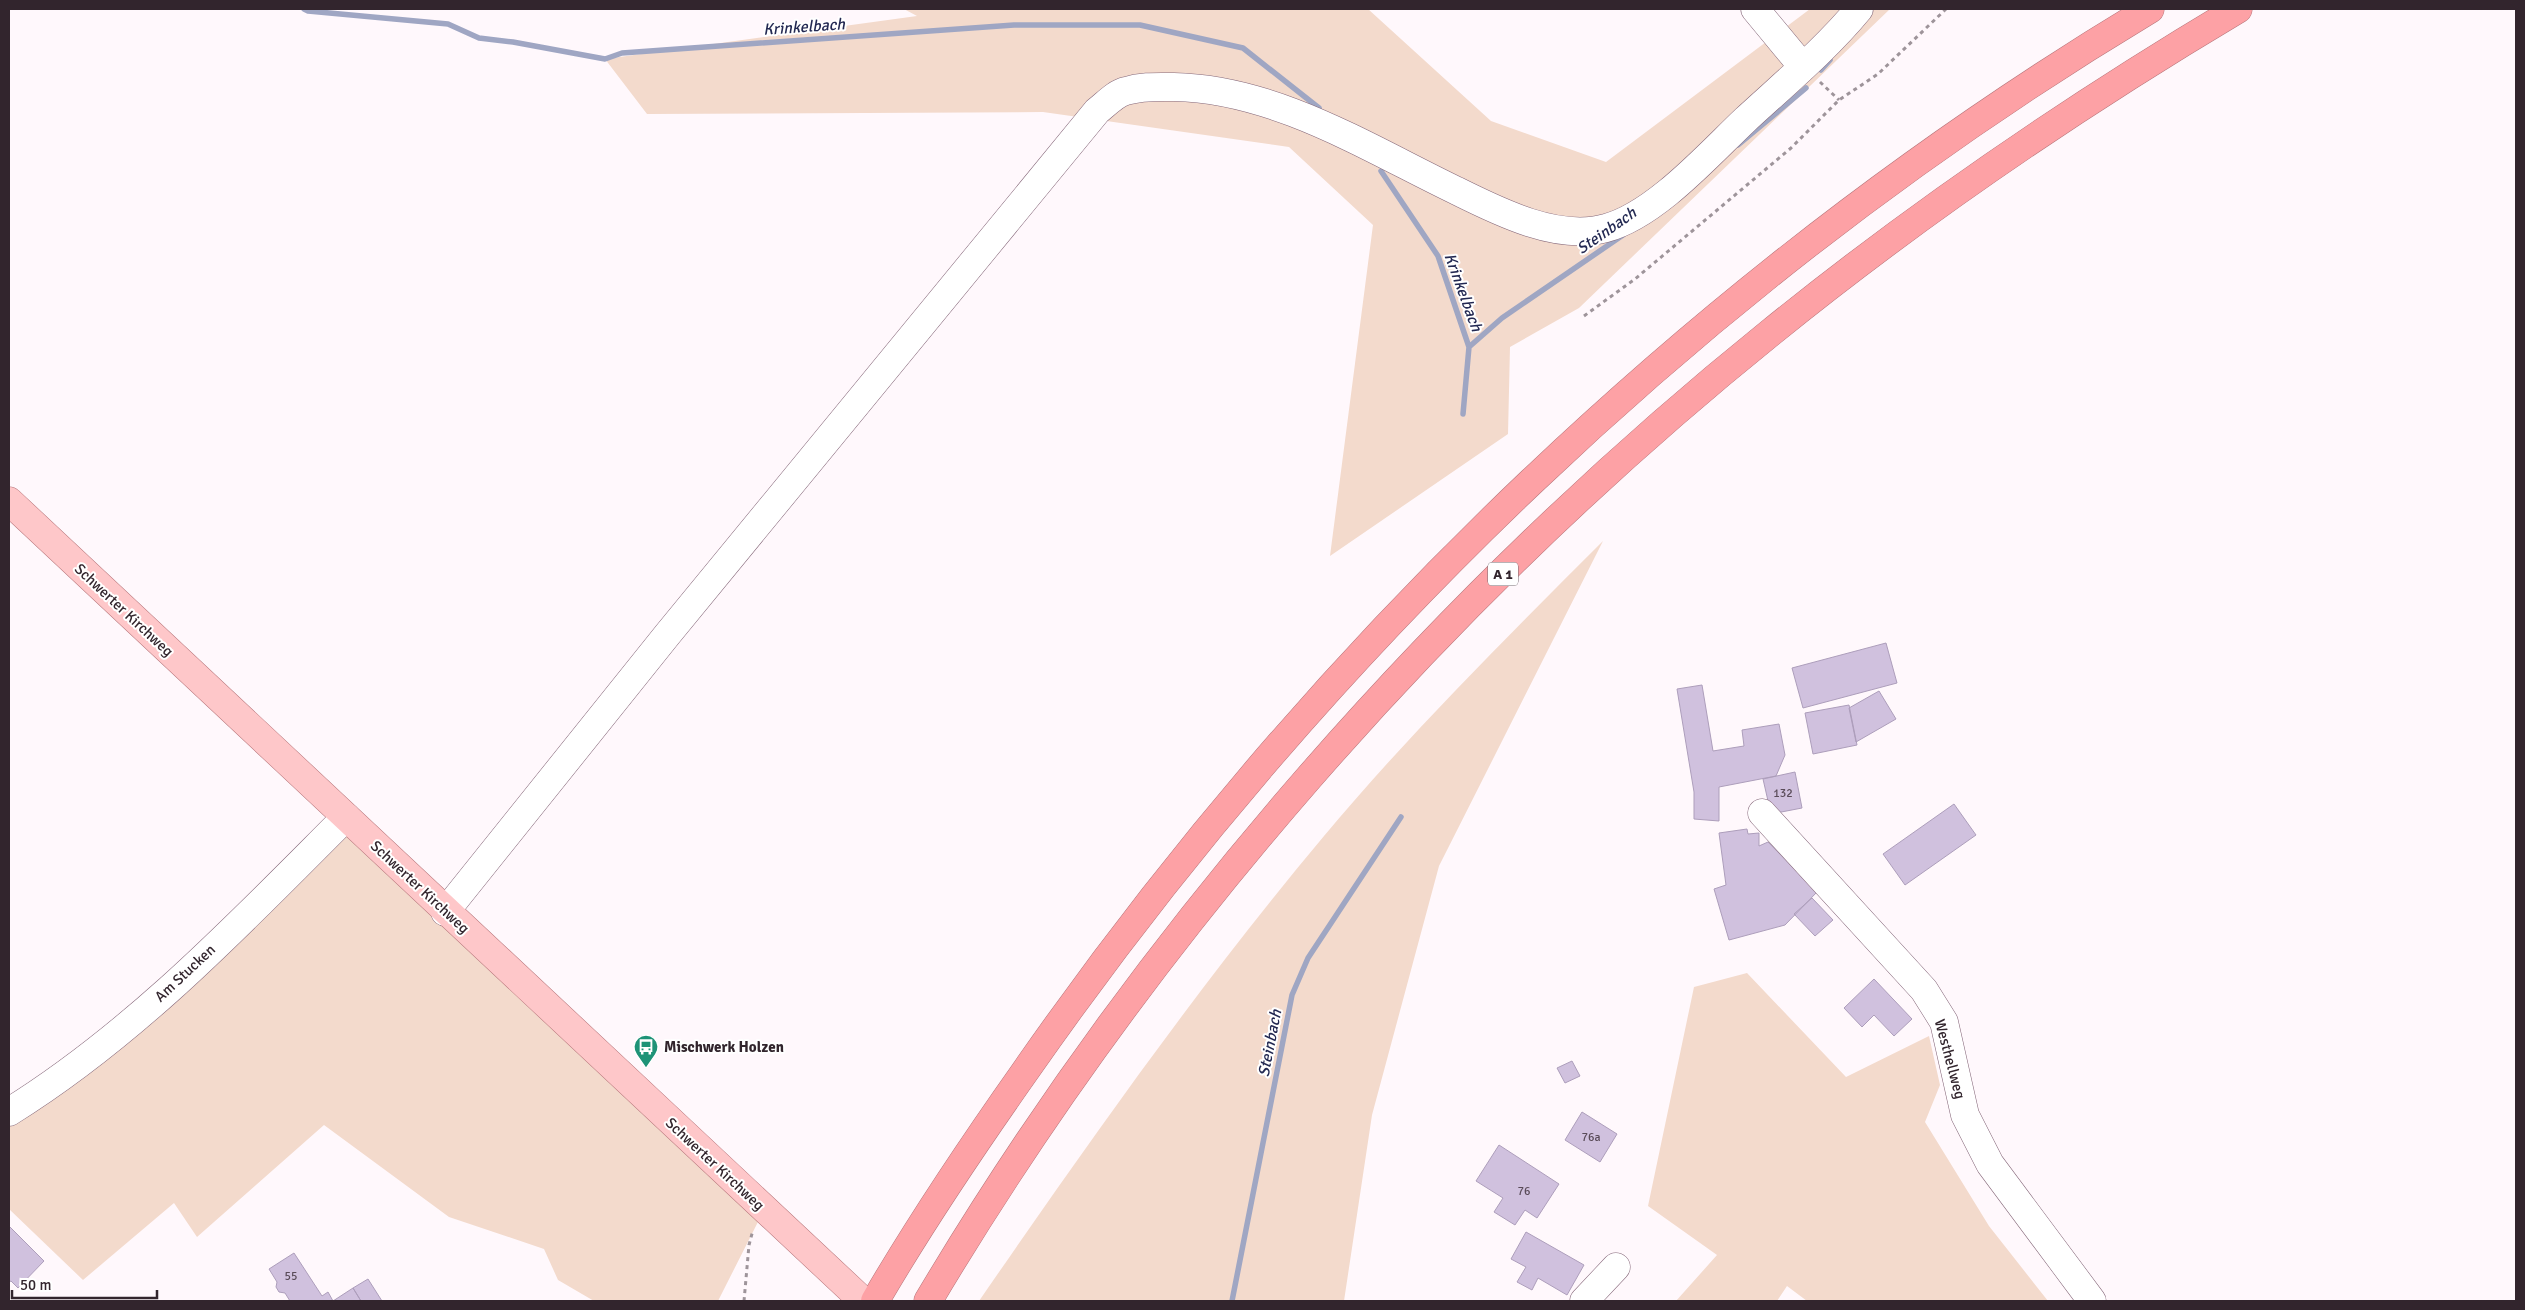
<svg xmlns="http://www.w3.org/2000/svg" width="2525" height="1310" viewBox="0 0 2525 1310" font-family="Signika,sans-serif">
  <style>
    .green { fill: #f3dacc }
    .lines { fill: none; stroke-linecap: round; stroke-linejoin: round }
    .stream { stroke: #9fa6c3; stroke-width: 5.5 }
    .building { fill: #d0c1de; stroke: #ad9ebb }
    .minor-casing { stroke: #846678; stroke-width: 29 }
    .major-casing { stroke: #b6767b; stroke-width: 29 }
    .highway-casing { stroke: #b6767b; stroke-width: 29 }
    .path { stroke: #9e949a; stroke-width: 3; stroke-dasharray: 4 4; stroke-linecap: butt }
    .minor { stroke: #fff; stroke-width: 28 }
    .major { stroke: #fec7c9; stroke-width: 28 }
    .highway { stroke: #fda1a5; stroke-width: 28 }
    .labels { text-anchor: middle; stroke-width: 4; stroke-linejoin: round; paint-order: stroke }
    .number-label { font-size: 12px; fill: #5a4c59 }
    .shield { fill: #fff; stroke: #70666c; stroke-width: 1 }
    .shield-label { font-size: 14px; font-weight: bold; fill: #32252d }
    .street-label { font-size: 15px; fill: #32252d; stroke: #fff }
    .poi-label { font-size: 15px; font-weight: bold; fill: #32252d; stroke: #fff; text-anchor: start }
    .water-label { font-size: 16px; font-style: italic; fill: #232952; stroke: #fff }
  </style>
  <rect width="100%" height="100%" fill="#fff8fc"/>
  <!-- green -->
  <path class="green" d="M 904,9 L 1368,9 L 1491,121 L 1606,162 L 1810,9 L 1890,9 L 1579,308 L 1510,347 L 1508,434 L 1330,556 L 1373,225 L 1289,147 L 1043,112 L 647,114 L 605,59 L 917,16 Z
    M 1603,541 L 1439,866 L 1372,1115 L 1344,1301 L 979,1301 C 1088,1143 1200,984 1324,836 C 1411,732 1507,637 1603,541 Z
    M 346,817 L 764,1210 L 718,1301 L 594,1301 L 558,1280 L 544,1249 L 449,1217 L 324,1125 L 197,1237 L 174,1203 L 83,1280 L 9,1209 L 9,1112 Z
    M 1747,973 L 1846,1077 L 1929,1036 L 1940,1085 L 1925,1122 L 1989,1226 L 2048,1301 L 1807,1301 L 1787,1286 L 1777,1301 L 1676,1301 L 1717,1255 L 1648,1206 L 1694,987 Z"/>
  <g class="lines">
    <!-- stream -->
    <path class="stream" d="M 304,9 L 308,11 L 448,24 L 479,38 L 513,42 L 605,59 L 622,53 L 1014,25 L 1140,25 L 1243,48 L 1319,108
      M 1821,70 L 1830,60
      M 1738,145 L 1806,88
      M 1381,171 L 1438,256 L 1469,347
      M 1463,414 L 1469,347 L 1502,318 L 1623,235
      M 1232,1301 L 1292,995 L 1308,958 L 1401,817"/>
  </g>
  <!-- building -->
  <path class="building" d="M 1886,643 L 1897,683 L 1803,708 L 1792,668 Z
    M 1702,685 L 1713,751 L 1744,746 L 1742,730 L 1779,724 L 1785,755 L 1776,776 L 1719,787 L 1719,821 L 1694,819 L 1694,792 L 1677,689 Z
    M 1879,691 L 1896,719 L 1856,742 L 1849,708 Z
    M 1849,705 L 1857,745 L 1813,754 L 1805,713 Z
    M 1795,772 L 1802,808 L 1771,814 L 1763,779 Z
    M 1954,804 L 1976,835 L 1905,885 L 1883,854 Z
    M 1747,829 L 1748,834 L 1759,833 L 1759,846 L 1768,842 L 1817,892 L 1785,925 L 1729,940 L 1714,889 L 1726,885 L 1719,833 Z
    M 1812,898 L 1833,920 L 1815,936 L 1794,914 Z
    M 1874,979 L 1912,1019 L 1894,1036 L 1874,1015 L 1862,1027 L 1844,1008 Z
    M 1572,1061 L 1580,1076 L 1565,1083 L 1557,1068 Z
    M 1582,1112 L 1617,1134 L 1600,1162 L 1565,1140 Z
    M 1499,1145 L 1559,1184 L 1537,1218 L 1525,1210 L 1515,1225 L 1494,1212 L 1503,1198 L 1476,1181 Z
    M 9,1226 L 44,1261 L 18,1288 L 11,1281 L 9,1282 Z
    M 1526,1232 L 1584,1265 L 1567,1295 L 1538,1278 L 1532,1290 L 1517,1282 L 1526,1267 L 1511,1259 Z
    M 294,1253 L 322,1296 L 328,1292 L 333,1301 L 353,1288 L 361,1301 L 290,1301 L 285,1293 L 279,1292 L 276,1287 L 277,1282 L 269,1269 Z
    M 368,1279 L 382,1301 L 361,1301 L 353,1288 Z"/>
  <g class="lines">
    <defs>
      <path id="minor" d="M 1755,9 L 1803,67
        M 1762,813 L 1924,990 L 1944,1022 L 1965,1115 L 1990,1164 L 2092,1301
        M 445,912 L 667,635 L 1097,111 C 1106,104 1116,93 1126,91 C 1142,86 1158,87 1174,87 C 1275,89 1366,147 1455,190 C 1497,211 1558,242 1606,228 C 1655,215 1708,155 1745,120 C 1784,84 1826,49 1859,9
        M 9,1112 C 136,1033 241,922 346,817
        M 1584,1301 L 1616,1267"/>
      <path id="major" d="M 9,501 L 863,1301"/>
      <path id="highway" d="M 875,1301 C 921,1222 973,1145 1026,1070 C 1321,647 1707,275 2150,9
        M 928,1301 C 1144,938 1441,598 1770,333 C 1918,213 2075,106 2238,9"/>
    </defs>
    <!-- minor casing -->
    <use href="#minor" class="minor-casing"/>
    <!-- major casing -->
    <use href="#major" class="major-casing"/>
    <!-- highway casing -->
    <use href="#highway" class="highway-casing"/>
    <!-- path -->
    <path class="path" d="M 1820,82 L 1839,100
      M 1584,316 L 1635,279 L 1791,148 L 1839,100 L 1878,74 L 1946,9
      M 744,1301 L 749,1245 L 753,1230"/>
    <!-- minor -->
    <use href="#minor" class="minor"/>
    <!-- major -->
    <use href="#major" class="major"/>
    <!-- highway -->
    <use href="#highway" class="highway"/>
  </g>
  <!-- icons -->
  <defs>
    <symbol id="bus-pin" viewBox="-11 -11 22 30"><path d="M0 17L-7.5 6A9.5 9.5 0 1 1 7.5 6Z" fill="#1e9377" stroke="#fff"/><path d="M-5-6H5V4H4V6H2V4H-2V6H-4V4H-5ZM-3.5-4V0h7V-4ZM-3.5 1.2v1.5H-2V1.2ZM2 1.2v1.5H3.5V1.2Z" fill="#fff"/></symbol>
  </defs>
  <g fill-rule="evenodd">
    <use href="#bus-pin" x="632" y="1033" width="28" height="38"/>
  </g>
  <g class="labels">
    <!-- number labels -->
    <g class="number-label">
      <text x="1783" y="797">132</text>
      <text x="1591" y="1141">76a</text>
      <text x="1524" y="1195">76</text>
      <text x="291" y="1280">55</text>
    </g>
    <!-- shield labels -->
    <rect class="shield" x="1488" y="562.5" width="30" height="23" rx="4"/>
    <g class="shield-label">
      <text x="1503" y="579">A 1</text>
    </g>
    <!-- street labels -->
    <g class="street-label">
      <text transform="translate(124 610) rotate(43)" y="5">Schwerter Kirchweg</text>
      <text transform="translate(420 887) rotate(43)" y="5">Schwerter Kirchweg</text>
      <text transform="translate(185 973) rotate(-43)" y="5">Am Stucken</text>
      <text transform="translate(1950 1059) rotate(75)" y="5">Westhellweg</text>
      <text transform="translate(715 1164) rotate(43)" y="5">Schwerter Kirchweg</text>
    </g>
    <!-- poi labels -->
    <g class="poi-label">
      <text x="664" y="1052">Mischwerk Holzen</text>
    </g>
    <!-- water labels -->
    <g class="water-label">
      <text transform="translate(804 26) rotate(-4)" y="6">Krinkelbach</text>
      <text transform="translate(1606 230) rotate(-35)" y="6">Steinbach</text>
      <text transform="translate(1464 292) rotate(70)" y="6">Krinkelbach</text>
      <text transform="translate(1269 1043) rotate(-79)" y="6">Steinbach</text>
    </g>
  </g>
  <!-- border -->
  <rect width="2525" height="1310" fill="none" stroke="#32252d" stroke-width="20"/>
  <!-- scale -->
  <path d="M12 1290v8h145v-8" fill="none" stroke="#32252d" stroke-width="2.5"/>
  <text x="20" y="1290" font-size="15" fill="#32252d" stroke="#ffffff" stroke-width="4" paint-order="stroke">50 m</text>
</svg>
